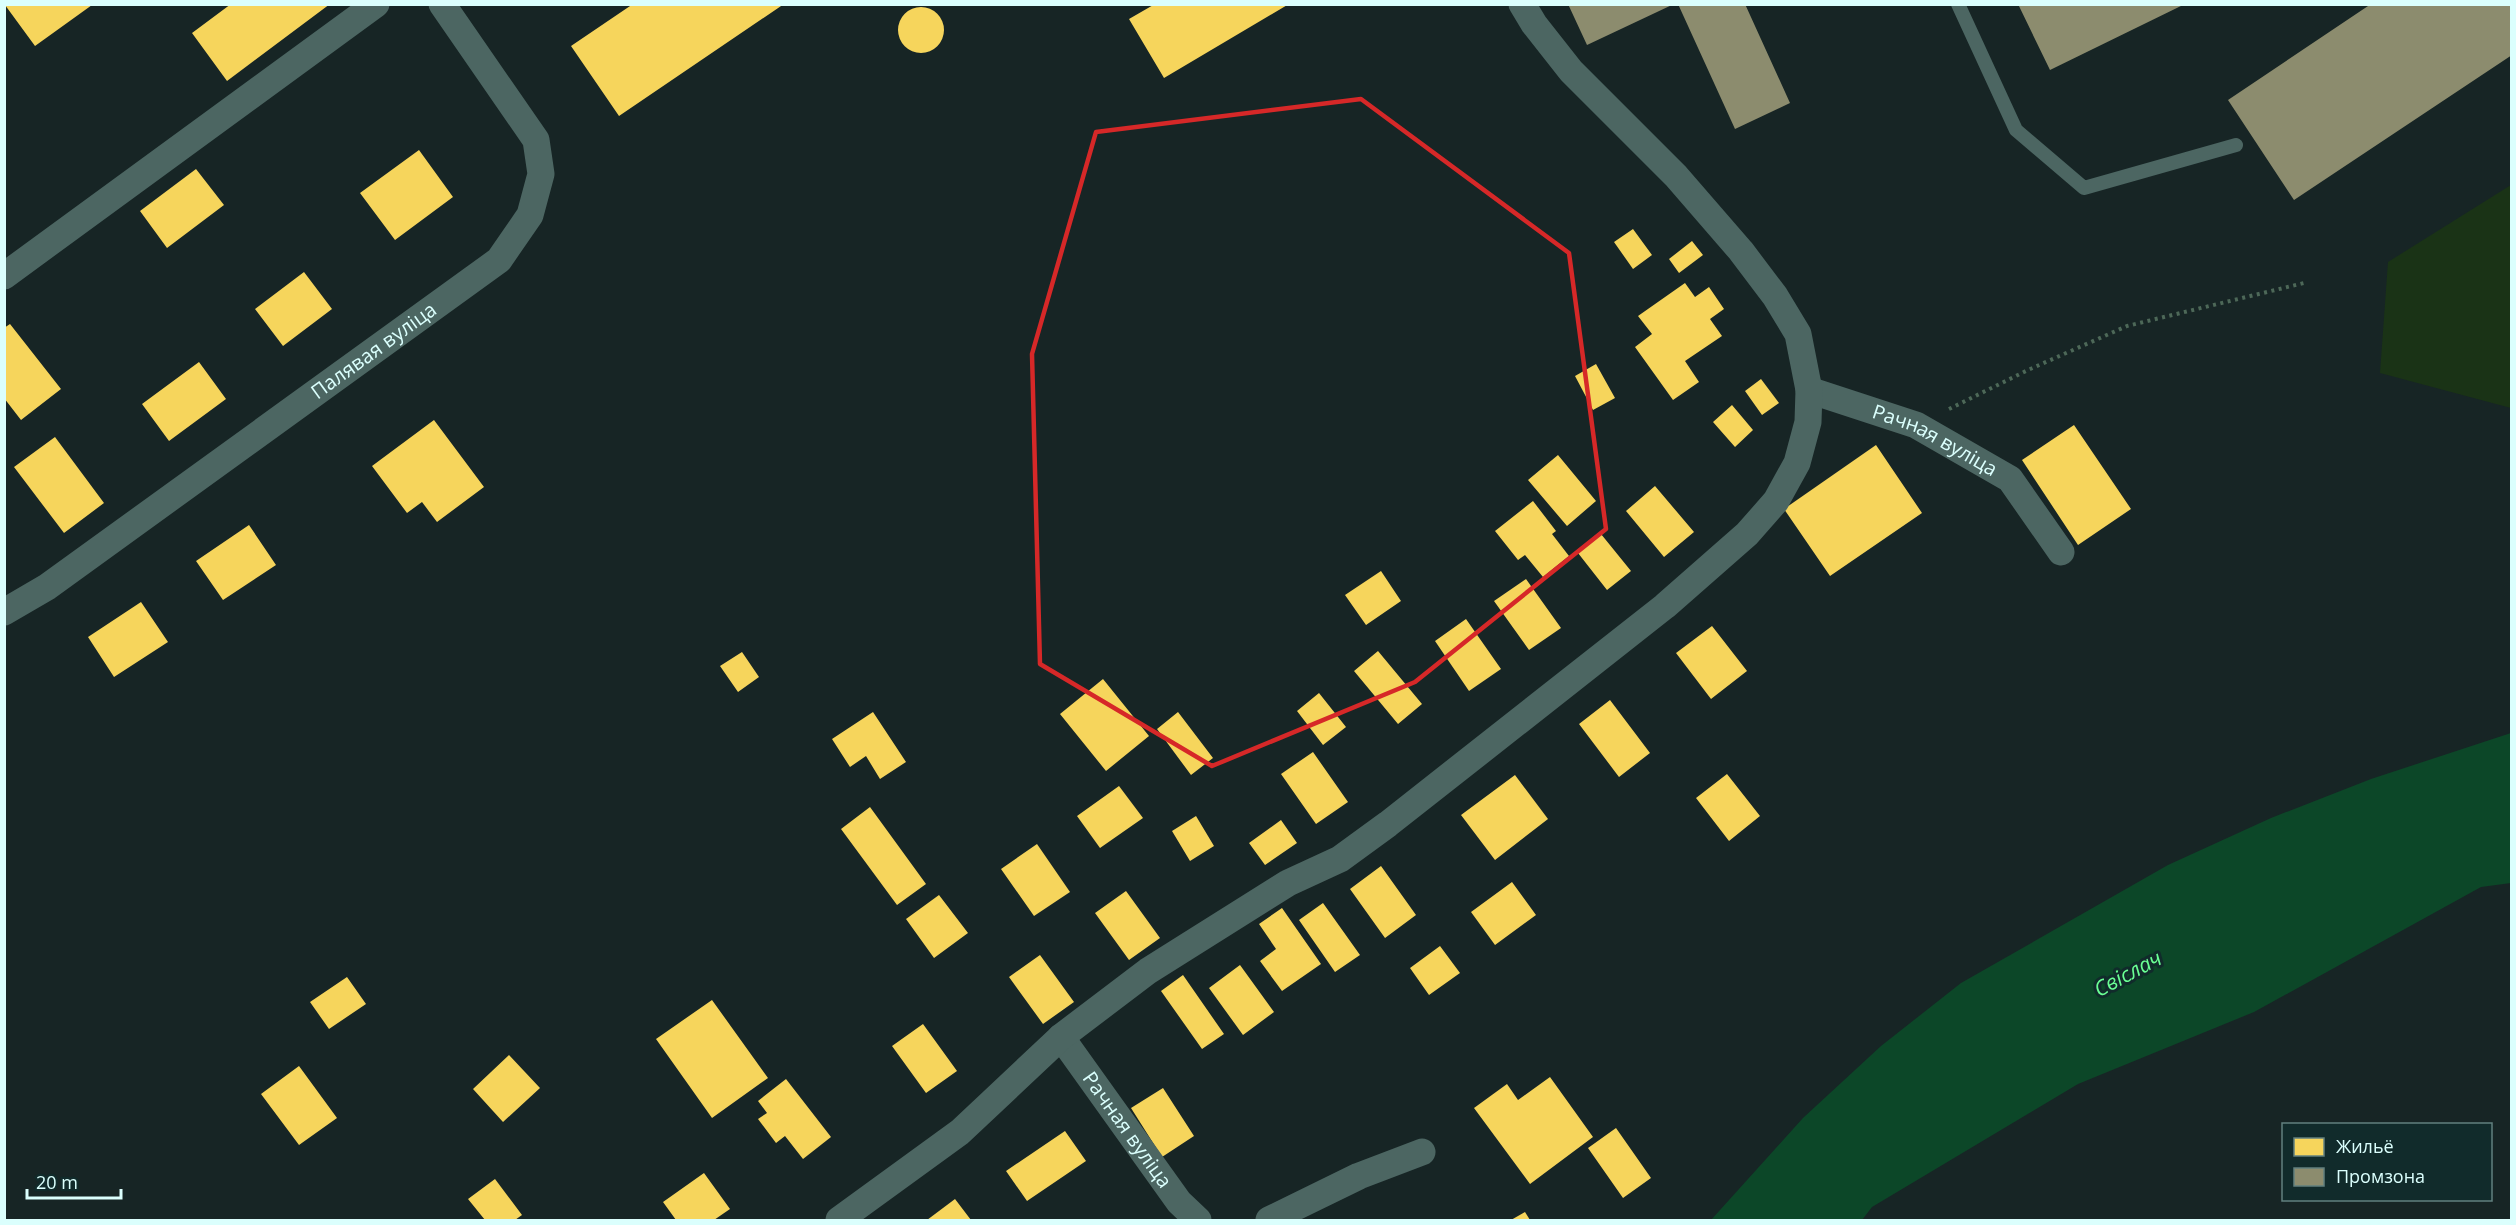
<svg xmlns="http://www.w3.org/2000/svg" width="2516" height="1225" viewBox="0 0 2516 1225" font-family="'Open Sans',sans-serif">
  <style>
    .green { fill: #1a3316 }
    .water { fill: #0c4728 }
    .homes { fill: #f6d55c }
    .industry { fill: #8c8c6e }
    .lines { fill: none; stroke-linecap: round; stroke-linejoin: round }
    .path { stroke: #4d6858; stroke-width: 4; stroke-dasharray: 3 4.5; stroke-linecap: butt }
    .lane { stroke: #4c6662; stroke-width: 14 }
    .street { stroke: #4c6662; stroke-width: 27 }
    .marked { fill: none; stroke: #d62828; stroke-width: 4.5; stroke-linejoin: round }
    .labels { text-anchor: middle; stroke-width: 6; stroke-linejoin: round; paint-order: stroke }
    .street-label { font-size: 20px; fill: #dbfffd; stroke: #112b2b }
    .water-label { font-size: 21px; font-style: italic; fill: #6aff94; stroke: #112b2b }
  </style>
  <rect width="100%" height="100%" fill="#172525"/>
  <!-- green -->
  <path class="green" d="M 2511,185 L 2511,408 L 2380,373 L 2388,262 Z"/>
  <!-- water -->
  <path class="water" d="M 2511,733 L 2511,883 L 2481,887 L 2254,1012 L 2078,1084 L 1872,1207 L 1862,1220 L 1711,1220 L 1803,1118 L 1881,1046 L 1961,983 L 2168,865 L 2271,818 L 2371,779 Z"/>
  <!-- homes -->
  <path class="homes" d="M 231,4 L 330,4 L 227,81 L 192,33 Z
    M 633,4 L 784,4 L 619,116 L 571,46 Z
    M 1155,4 L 1289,4 L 1164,78 L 1129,19 Z
    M 5,5 L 92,5 L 35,46 Z
    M898 30a23 23 0 1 1 46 0a23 23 0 1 1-46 0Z
    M 419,150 L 453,197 L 395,240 L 360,193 Z
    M 196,169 L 224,205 L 167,248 L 140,211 Z
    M 1633,229 L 1652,255 L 1633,269 L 1614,242 Z
    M 1692,241 L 1703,255 L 1679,273 L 1669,259 Z
    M 304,272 L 332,309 L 283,346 L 255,309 Z
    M 1685,283 L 1695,297 L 1709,287 L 1724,309 L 1710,319 L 1722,336 L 1685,361 L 1699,382 L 1673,400 L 1635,347 L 1652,334 L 1638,316 Z
    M 10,324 L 61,389 L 21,420 L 4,398 L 4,328 Z
    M 199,362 L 226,399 L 169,441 L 142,404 Z
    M 1596,364 L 1615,398 L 1593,410 L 1575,376 Z
    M 1761,379 L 1779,403 L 1762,415 L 1745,391 Z
    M 1732,405 L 1753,430 L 1735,447 L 1713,422 Z
    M 434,420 L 484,487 L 437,522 L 422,502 L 407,513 L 372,466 Z
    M 2074,425 L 2131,509 L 2078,545 L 2022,460 Z
    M 55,437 L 104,503 L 64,533 L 14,467 Z
    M 1876,445 L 1922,513 L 1830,576 L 1784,509 Z
    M 1558,455 L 1596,501 L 1567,526 L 1528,480 Z
    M 1655,486 L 1694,532 L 1664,557 L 1626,511 Z
    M 1533,501 L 1556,531 L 1552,534 L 1569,556 L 1543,577 L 1525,555 L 1518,560 L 1495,531 Z
    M 249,525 L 276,565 L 223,600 L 196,561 Z
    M 1601,534 L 1631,571 L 1607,590 L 1578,553 Z
    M 1381,571 L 1401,601 L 1366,625 L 1345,595 Z
    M 1526,579 L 1561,628 L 1529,650 L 1494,601 Z
    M 141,602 L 168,642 L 114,677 L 88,637 Z
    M 1466,619 L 1501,669 L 1469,691 L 1435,641 Z
    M 1712,626 L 1747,671 L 1711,699 L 1676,653 Z
    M 1378,651 L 1422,704 L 1398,724 L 1354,671 Z
    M 742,652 L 759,677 L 738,692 L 720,666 Z
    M 1103,679 L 1149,736 L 1106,771 L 1060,714 Z
    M 1319,693 L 1346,727 L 1323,745 L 1297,711 Z
    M 1610,700 L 1650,753 L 1619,777 L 1579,724 Z
    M 873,712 L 906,762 L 880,779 L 866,756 L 850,767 L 832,739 Z
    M 1178,712 L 1213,758 L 1191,775 L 1157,729 Z
    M 1313,752 L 1348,802 L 1316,824 L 1281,774 Z
    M 1727,774 L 1760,816 L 1729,841 L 1696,798 Z
    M 1515,775 L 1548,819 L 1495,860 L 1461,815 Z
    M 1119,786 L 1143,818 L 1100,848 L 1077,816 Z
    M 870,807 L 926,884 L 897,905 L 841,829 Z
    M 1196,816 L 1214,846 L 1190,861 L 1172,831 Z
    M 1281,820 L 1297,843 L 1265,865 L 1249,843 Z
    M 1037,844 L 1070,892 L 1034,916 L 1001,869 Z
    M 1381,866 L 1416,915 L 1385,938 L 1350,889 Z
    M 1512,882 L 1536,915 L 1495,945 L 1471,912 Z
    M 1126,891 L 1160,938 L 1129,960 L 1095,913 Z
    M 939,895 L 968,933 L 934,958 L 906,919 Z
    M 1323,903 L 1360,955 L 1335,972 L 1299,920 Z
    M 1282,908 L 1321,964 L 1282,991 L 1260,961 L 1276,949 L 1259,924 Z
    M 1440,946 L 1460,973 L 1429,995 L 1410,968 Z
    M 1040,955 L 1074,1002 L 1043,1024 L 1009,977 Z
    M 1240,965 L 1274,1012 L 1243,1035 L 1209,988 Z
    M 1183,975 L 1224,1034 L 1202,1049 L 1161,991 Z
    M 347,977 L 366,1004 L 329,1029 L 310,1002 Z
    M 712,1000 L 768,1078 L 712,1118 L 656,1039 Z
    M 923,1024 L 957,1071 L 926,1093 L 892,1046 Z
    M 509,1055 L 540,1088 L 503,1122 L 473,1089 Z
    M 299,1066 L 337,1118 L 299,1145 L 261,1094 Z
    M 1550,1077 L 1593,1137 L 1530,1184 L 1474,1108 L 1507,1084 L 1518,1100 Z
    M 786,1079 L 831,1137 L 803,1159 L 785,1136 L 776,1143 L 758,1119 L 767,1113 L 758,1101 Z
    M 1163,1088 L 1194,1136 L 1162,1157 L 1131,1108 Z
    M 1616,1128 L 1651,1178 L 1623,1198 L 1588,1148 Z
    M 1065,1131 L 1086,1161 L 1027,1201 L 1006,1171 Z
    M 704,1173 L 730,1209 L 714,1220 L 676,1220 L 663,1202 Z
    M 495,1179 L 522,1215 L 515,1220 L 485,1220 L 468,1199 Z
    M 955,1199 L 971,1220 L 927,1220 Z
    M 1525,1212 L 1530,1220 L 1511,1220 Z"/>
  <!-- industry -->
  <path class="industry" d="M 1568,4 L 1674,4 L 1587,45 Z
    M 1678,4 L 1745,4 L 1790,103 L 1735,129 Z
    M 2018,4 L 2185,4 L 2050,70 Z
    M 2371,4 L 2512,4 L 2512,55 L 2294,200 L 2228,100 Z"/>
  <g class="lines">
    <!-- path -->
    <path class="path" d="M 1949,409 L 2028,370 L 2127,326 L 2304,283"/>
    <!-- lane -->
    <path class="lane" d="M 1958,4 L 2016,130 L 2084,188 L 2236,145"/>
    <!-- street -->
    <g class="street">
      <path d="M 4,276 L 376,4"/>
      <path id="s1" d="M 1809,390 L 1916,425 L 2010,479 L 2061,552"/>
      <path id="s2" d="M 4,612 L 47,587 L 499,260 L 530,215 L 541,174 L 536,140 L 442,4"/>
      <path id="s3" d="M 1061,1037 L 1179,1202 L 1198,1220"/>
      <path d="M 839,1220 L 960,1132 L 1061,1037 L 1148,971 L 1288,883 L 1340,859 L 1388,824 L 1665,606 L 1747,534 L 1776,501 L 1797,463 L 1808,422 L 1809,390 L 1798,334 L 1775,296 L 1741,251 L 1676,176 L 1571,71 L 1534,24 L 1522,4"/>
      <path d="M 1269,1220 L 1359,1176 L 1422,1152"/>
    </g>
  </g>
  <!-- marked area -->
  <path class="marked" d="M 1361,99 L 1569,253 L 1606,529 L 1415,682 L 1212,766 L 1040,664 L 1032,354 L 1096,132 Z"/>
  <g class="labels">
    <!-- street labels -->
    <g class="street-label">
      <text dy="7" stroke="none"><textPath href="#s2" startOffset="453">Палявая вуліца</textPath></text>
      <text dy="7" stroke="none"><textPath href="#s1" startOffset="136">Рачная вуліца</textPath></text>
      <text dy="7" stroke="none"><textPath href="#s3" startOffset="114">Рачная вуліца</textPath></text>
    </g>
    <!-- water labels -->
    <g class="water-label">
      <text transform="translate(2128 974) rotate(-28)" y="7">Свіслач</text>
    </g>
  </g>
  <!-- border -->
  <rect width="2516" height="1225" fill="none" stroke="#dbfffd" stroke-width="12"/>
  <!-- legend -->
  <rect x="2282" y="1123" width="210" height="78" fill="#112b2b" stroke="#62807f" stroke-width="1.5"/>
  <rect x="2294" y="1138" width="30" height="18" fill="#f6d55c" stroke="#62807f" stroke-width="1.5"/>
  <text x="2336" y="1153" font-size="18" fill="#dbfffd">Жильё</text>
  <rect x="2294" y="1168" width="30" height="18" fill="#8c8c6e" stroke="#62807f" stroke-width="1.5"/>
  <text x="2336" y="1183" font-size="18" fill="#dbfffd">Промзона</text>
  <!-- scale -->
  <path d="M27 1189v9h94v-9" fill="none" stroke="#dbfffd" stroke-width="3"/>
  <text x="36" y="1189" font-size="18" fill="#dbfffd" stroke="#112b2b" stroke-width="4.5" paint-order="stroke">20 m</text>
</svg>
